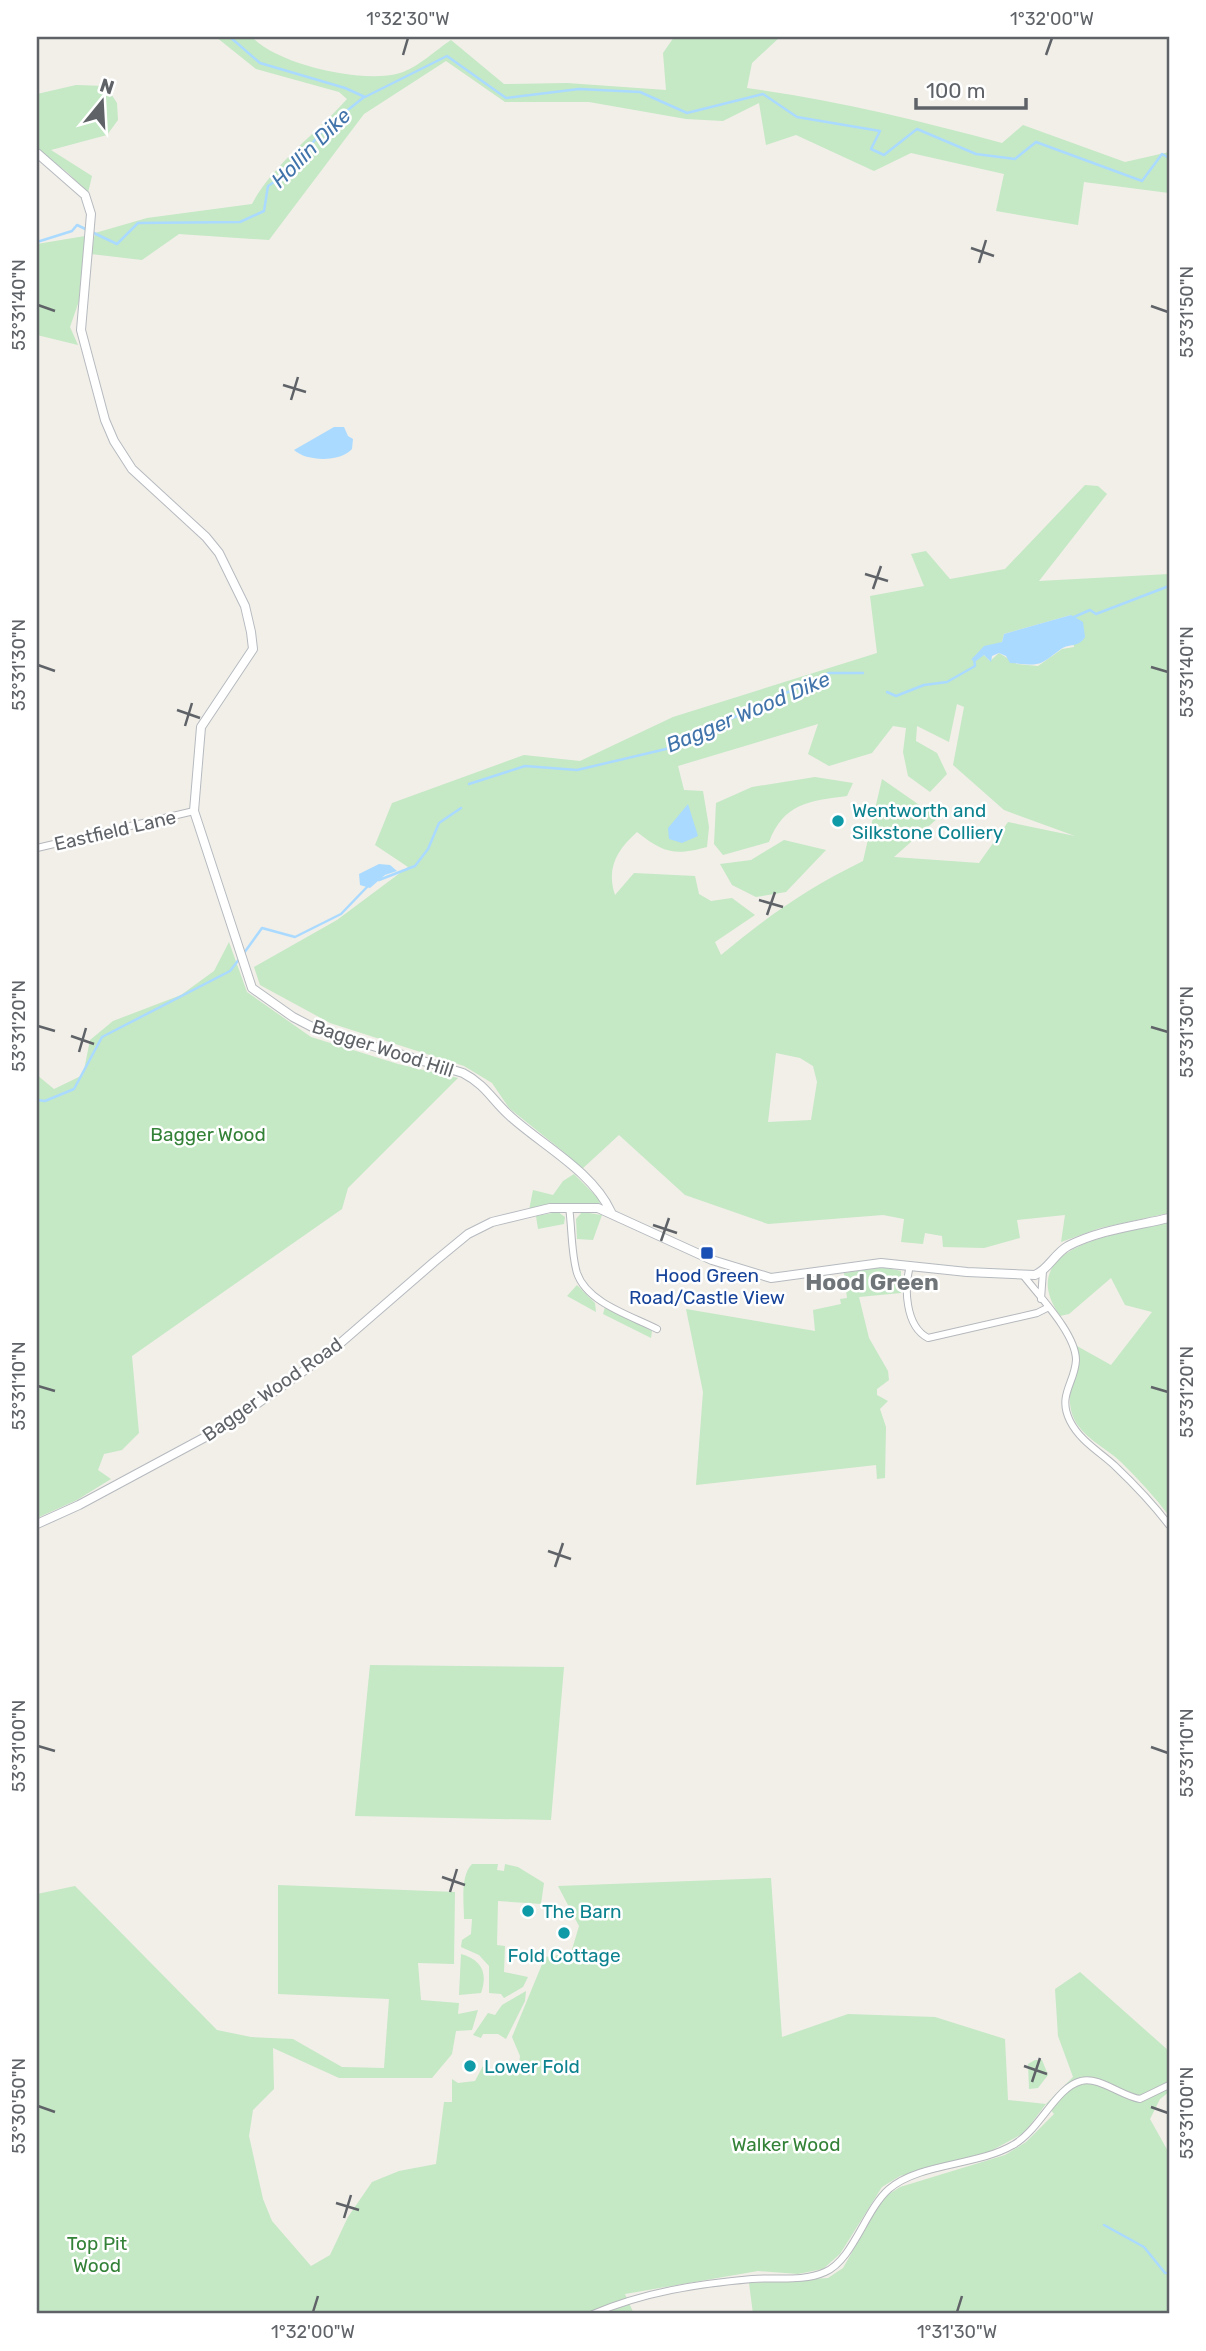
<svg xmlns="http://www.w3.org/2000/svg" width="1206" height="2351" viewBox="0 0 1206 2351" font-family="Rubik,sans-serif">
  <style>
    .green { fill: #c5e8c5; fill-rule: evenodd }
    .water { fill: #aadaff }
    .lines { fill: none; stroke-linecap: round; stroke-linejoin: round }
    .stream { stroke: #aadaff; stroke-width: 2.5 }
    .street-casing { stroke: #b5b8bc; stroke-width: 8 }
    .secondary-casing { stroke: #b6babf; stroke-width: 10 }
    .street { stroke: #fff; stroke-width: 6 }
    .secondary { stroke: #fff; stroke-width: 8 }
    .ticks { fill: none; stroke: #5f6368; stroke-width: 2.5 }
    .culture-dot { fill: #0f9aa8; stroke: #fff; stroke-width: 2.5 }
    .transit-dot { fill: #1a4fb4; stroke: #fff; stroke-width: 2.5 }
    .labels { text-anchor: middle; stroke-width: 5; stroke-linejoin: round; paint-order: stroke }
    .culture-label { font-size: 19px; fill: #0d838f; stroke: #fff; text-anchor: start }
    .street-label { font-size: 19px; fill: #5f6368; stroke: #fff }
    .park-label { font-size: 19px; fill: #348238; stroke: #fff }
    .transit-label { font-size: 19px; fill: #164399; stroke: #fff }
    .water-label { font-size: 21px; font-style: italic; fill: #4174aa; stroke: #fff }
    .quarter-label { font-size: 23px; font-weight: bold; fill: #70757a; stroke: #fff }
    .neatline { fill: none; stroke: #5f6368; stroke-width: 2.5 }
    .ticks-label { font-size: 18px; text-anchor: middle; fill: #5f6368 }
  </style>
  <rect width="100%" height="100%" fill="#f1efe8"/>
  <!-- green -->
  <path class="green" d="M 216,37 L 252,37 C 278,65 363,84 400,73 C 417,68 436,50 451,40 L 504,84 L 567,83 L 666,90 L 663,53 L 674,37 L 780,37 L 752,63 L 747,88 C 834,100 918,120 1002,143 L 1023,125 L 1125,162 L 1169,152 L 1169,193 L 1084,182 L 1078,225 L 996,211 L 1004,174 L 911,153 L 874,171 L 796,135 L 766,145 L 759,103 L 723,121 L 686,119 L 589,102 L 505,102 L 446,61 L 364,114 L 269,240 L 179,234 L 142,260 L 91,254 L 95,233 L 147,218 L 252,204 C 273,164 316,134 347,99 L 339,92 L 256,69 Z
    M 76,85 L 106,86 L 117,103 L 118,120 L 107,135 L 51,150 L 92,176 L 88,193 L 67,172 L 37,150 L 37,94 Z
    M 85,236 L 79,301 L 70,327 L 78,345 L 37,335 L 37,244 Z
    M 1085,485 L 1098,486 L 1107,494 L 1039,581 L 1169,574 L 1169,1213 L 1100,1228 L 1061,1242 L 1065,1215 L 1017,1220 L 1020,1238 L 984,1248 L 943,1247 L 942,1236 L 925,1233 L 923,1244 L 901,1242 L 904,1219 L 883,1215 L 768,1224 L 685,1195 L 619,1135 L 581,1170 L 565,1153 L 509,1108 L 492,1083 L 464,1066 L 330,1023 L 260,985 L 254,967 L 337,920 L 408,867 L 375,845 L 392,803 L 524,755 L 580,761 L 673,717 L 877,653 L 870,596 L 924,586 L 911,554 L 926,551 L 950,579 L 1005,569 ZM 1071,615 L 1074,647 L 1062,649 L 1038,666 L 1017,664 L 999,653 L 990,661 L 984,655 L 971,660 L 1002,642 L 1004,634 ZM 957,704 L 964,707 L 953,765 L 1004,810 L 1075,836 L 1008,822 L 979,863 L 894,857 L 938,818 L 882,779 L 863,861 C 808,888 769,915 721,955 L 715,942 L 755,915 L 732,898 L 711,901 L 699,894 L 695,876 L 634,873 L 615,895 C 606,868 617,850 637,832 C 664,853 674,856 707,847 L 709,827 L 703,791 L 684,790 L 678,766 L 818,724 L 808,754 L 829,766 L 872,753 L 893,726 L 906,728 L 903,752 L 908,776 L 930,792 L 947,774 L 937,753 L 916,741 L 917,726 L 949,742 ZM 776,1053 L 800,1058 L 813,1066 L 817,1082 L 811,1120 L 768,1122 Z
    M 815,777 L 853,783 L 847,796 C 809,801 784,803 769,842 L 723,855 L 714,844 L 716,803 L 752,787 Z
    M 784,840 L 826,850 L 786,892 L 756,897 L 732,885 L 720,864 L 751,860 Z
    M 229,942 L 247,992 L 311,1037 L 398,1064 L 458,1078 L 348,1188 L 342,1209 L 132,1356 L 139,1433 L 122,1450 L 104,1454 L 98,1470 L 111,1479 L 77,1500 L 37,1518 L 37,1075 L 54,1089 L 83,1075 L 90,1040 L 113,1021 L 181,995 L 214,971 Z
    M 574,1174 L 599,1199 L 600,1204 L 548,1205 L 529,1210 L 533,1190 L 553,1195 L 563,1181 Z
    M 558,1212 L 565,1217 L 564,1224 L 538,1229 L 536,1216 Z
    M 582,1212 L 602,1215 L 593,1240 L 577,1239 L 576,1219 Z
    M 1169,1222 L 1169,1516 C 1155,1497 1139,1480 1122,1463 C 1103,1444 1073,1435 1070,1404 C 1068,1381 1084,1371 1077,1346 L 1111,1365 L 1152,1312 L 1125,1305 L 1111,1278 L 1069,1314 L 1060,1316 C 1010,1244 1126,1233 1169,1222 Z
    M 883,1267 L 901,1271 L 901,1293 L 859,1297 L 869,1338 L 888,1371 L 889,1380 L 877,1389 L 877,1395 L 888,1401 L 880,1409 L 886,1427 L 885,1478 L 877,1479 L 876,1465 L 696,1485 L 703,1392 L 686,1309 L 815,1331 L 813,1310 L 841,1304 L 840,1299 L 847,1298 L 844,1273 Z
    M 577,1285 L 595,1303 L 596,1312 L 567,1296 Z
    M 605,1307 L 652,1331 L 651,1338 L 603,1314 Z
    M 370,1665 L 564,1667 L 551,1820 L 355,1816 Z
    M 472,1864 L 498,1864 L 497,1870 L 504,1871 L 505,1864 L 518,1867 L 544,1883 L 541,1904 L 498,1901 L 497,1945 L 505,1946 L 504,1972 L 528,1977 L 523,1987 L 504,1998 L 501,1994 L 489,1993 L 489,1966 L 479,1955 L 461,1947 L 462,1940 L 471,1934 L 472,1919 L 464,1919 C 464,1902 460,1876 472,1864 Z
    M 771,1878 L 782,2037 L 848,2014 L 935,2017 L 1005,2039 L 1008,2100 L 1046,2104 L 1073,2077 L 1058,2036 L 1055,1989 L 1080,1972 L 1169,2051 L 1169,2092 L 1160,2099 L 1150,2119 L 1169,2153 L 1169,2314 L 753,2314 L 749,2283 L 828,2278 L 843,2268 L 883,2198 L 900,2187 L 1005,2155 L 1026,2142 L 1054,2114 L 1046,2104 L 1024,2133 L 987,2153 L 900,2176 L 882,2187 L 840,2254 L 823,2269 L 798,2274 L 758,2271 L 625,2294 L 634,2314 L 37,2314 L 37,1894 L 75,1886 L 217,2030 L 251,2037 L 293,2039 L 342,2067 L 384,2068 L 389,1999 L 278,1994 L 278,1885 L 455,1892 L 454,1964 L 418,1963 L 421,2000 L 459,2003 L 458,2014 L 478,2010 L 472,2030 L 456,2031 L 452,2054 L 432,2078 L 339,2078 L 273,2048 L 274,2089 L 253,2110 L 249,2136 L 263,2199 L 272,2221 L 311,2266 L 330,2255 L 348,2217 L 372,2182 L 399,2171 L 436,2164 L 444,2102 L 452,2102 L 452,2079 L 458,2083 L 475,2081 L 483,2066 L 489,2070 L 518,2071 L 520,2056 L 512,2037 L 545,1957 L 571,1953 L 579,1926 L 558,1886 Z
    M 461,1954 C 482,1960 488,1973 481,1993 L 459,1995 Z
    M 526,1991 L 525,2001 L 506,2039 L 498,2034 L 483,2034 L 481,2038 L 473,2035 L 488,2013 L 495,2015 L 502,2005 Z
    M 1035,2060 L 1042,2060 L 1048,2075 L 1038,2088 L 1029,2089 L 1028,2064 Z"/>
  <!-- water -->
  <path class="water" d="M 334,427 L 344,427 L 348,436 L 353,439 L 352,449 C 341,462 307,462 294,450 Z
    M 1071,615 L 1083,622 L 1085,637 C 1078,648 1070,643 1061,649 C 1036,668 1041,665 1010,663 L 1006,656 L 999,653 L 992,656 L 991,662 L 984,655 L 976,661 L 971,660 L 984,646 L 1002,642 L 1004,634 Z
    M 688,804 L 698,836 L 682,843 L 669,839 L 668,828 Z
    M 379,864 L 390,865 L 397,871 L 385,875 L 370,888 L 360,885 L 359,874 Z"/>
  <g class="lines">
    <!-- stream -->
    <path class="stream" d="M 230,37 L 260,63 L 345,88 L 365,97 L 447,56 L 506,98 L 579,89 L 640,92 L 687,113 L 763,94 L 797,117 L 880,131 L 871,149 L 884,155 L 917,129 L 976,154 L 1015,159 L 1036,142 L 1142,181 L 1162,154 L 1169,158
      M 37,242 L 72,231 L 77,225 L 117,244 L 138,223 L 240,222 L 264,211 L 268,186 L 288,173 L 323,130 L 364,97
      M 1074,617 L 1090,610 L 1096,614 L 1169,586
      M 887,692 L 896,696 L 924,685 L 947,682 L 975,666 L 974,658
      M 469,784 L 525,766 L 577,770 L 666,749 L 829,673 L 863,673
      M 379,880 L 415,866 L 428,849 L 439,823 L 461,808
      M 244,953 L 262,928 L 295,937 L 341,914 L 367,887
      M 37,1100 L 45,1101 L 74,1089 L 102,1037 L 230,971 L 240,958
      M 1104,2225 L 1144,2247 L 1165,2273 L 1169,2273"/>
    <defs>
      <path id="street" d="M 37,848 L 194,811
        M 569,1207 C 572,1228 571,1253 577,1273 C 587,1303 632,1316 657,1329
        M 910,1266 C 904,1287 905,1326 928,1338 L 1037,1313 L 1047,1308
        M 1023,1275 C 1039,1296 1076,1334 1076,1360 C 1075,1383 1057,1395 1070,1421 C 1080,1441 1100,1452 1115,1466 C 1135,1485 1153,1504 1169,1525
        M 1041,1299 L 1043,1271
        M 593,2314 C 644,2292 697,2284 752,2279 C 776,2277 803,2282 825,2272 C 853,2260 865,2210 889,2189 C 919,2163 977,2166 1013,2145 C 1039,2131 1056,2087 1081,2081 C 1099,2076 1121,2096 1140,2099 L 1169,2085"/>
      <path id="secondary" d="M 37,153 L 85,195 L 91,214 L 81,330 L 105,420 L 114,441 L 132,469 L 206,537 L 219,553 L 245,606 L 251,632 L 253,649 L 201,727 L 194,811 L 252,988 L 293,1017 L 316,1029 L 463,1073 C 486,1085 492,1100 510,1116 C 543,1146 592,1171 611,1212
        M 37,1524 L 79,1505 L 224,1427 L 329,1353 L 434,1262 L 468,1234 L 492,1222 L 550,1208 L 598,1208 L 712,1260 L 771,1278 L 881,1263 L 967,1272 L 1035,1275 C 1049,1269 1054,1254 1068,1246 C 1099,1230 1135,1226 1169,1218"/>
    </defs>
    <!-- street casing -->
    <use href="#street" class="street-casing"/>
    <!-- secondary casing -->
    <use href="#secondary" class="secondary-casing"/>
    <!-- street -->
    <use href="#street" class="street"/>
    <!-- secondary -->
    <use href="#secondary" class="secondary"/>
  </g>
  <!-- ticks -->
  <path class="ticks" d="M 403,55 L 408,38M 1046,55 L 1052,38M 971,248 L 994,256M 979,263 L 986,240M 38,305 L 55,311M 1151,306 L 1168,312M 283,385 L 306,392M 291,400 L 298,377M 865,574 L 888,581M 873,589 L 881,566M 38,665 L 55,671M 1151,667 L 1168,672M 177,710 L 200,718M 185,726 L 192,703M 759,900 L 783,907M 767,915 L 775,892M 38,1026 L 55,1031M 1151,1027 L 1168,1032M 71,1036 L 94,1044M 79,1052 L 86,1028M 653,1225 L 677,1233M 661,1241 L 669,1218M 38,1386 L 55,1391M 1151,1387 L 1168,1392M 548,1551 L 571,1559M 555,1567 L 563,1543M 38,1746 L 55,1751M 1151,1747 L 1168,1753M 442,1877 L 465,1885M 450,1892 L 457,1869M 1024,2066 L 1047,2074M 1032,2082 L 1040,2058M 38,2106 L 55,2112M 1151,2107 L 1168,2113M 336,2203 L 359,2210M 344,2218 L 351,2195M 313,2312 L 318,2296M 957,2312 L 962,2296"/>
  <!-- markers -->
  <g class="culture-dot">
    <circle cx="838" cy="821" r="7"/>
    <circle cx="528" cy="1911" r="7"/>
    <circle cx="564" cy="1933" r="7"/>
    <circle cx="470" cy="2066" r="7"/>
  </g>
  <rect class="transit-dot" x="700" y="1246" width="14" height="14" rx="3.5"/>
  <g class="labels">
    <!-- culture labels -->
    <g class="culture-label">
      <text x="852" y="817">Wentworth and<tspan x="852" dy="22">Silkstone Colliery</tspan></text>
      <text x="542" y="1918">The Barn</text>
      <text x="564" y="1962" text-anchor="middle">Fold Cottage</text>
      <text x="484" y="2073">Lower Fold</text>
    </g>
    <!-- street labels -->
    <g class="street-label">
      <text transform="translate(115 830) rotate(-13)" y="7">Eastfield Lane</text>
      <text transform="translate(383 1048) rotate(18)" y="7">Bagger Wood Hill</text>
      <text transform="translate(272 1389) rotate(-35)" y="7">Bagger Wood Road</text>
    </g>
    <!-- park labels -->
    <g class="park-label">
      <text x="208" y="1141">Bagger Wood</text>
      <text x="786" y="2151">Walker Wood</text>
      <text x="97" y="2250">Top Pit<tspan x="97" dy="22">Wood</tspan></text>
    </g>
    <!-- transit labels -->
    <g class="transit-label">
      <text x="707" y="1282">Hood Green<tspan x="707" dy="22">Road/Castle View</tspan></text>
    </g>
    <!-- water labels -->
    <g class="water-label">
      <text transform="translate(311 148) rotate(-45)" y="7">Hollin Dike</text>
      <text transform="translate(748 712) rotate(-23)" y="7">Bagger Wood Dike</text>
    </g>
    <!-- quarter labels -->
    <g class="quarter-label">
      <text x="872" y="1290">Hood Green</text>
    </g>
  </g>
  <!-- border -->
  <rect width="1206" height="2351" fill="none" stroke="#ffffff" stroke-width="77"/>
  <!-- north arrow -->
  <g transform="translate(102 102) rotate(18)" stroke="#ffffff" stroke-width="5" paint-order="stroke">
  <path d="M0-5L12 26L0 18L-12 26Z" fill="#5f6368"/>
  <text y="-10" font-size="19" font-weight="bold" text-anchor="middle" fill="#5f6368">N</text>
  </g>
  <!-- scale -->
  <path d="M916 98v10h110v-10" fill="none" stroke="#5f6368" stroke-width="3.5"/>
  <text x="926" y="98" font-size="21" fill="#5f6368" stroke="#ffffff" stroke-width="5" paint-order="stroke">100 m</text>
  <rect x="38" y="38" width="1130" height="2274" class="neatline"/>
  <g class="ticks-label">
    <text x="408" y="25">1°32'30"W</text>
    <text x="1052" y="25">1°32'00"W</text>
    <text transform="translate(19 305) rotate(-90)" y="6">53°31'40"N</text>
    <text transform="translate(1187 312) rotate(-90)" y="6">53°31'50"N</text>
    <text transform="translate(19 665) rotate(-90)" y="6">53°31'30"N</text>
    <text transform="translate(1187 672) rotate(-90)" y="6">53°31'40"N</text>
    <text transform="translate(19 1026) rotate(-90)" y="6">53°31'20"N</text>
    <text transform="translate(1187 1032) rotate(-90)" y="6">53°31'30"N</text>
    <text transform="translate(19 1386) rotate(-90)" y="6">53°31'10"N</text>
    <text transform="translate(1187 1392) rotate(-90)" y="6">53°31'20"N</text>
    <text transform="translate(19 1746) rotate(-90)" y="6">53°31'00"N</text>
    <text transform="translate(1187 1753) rotate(-90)" y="6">53°31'10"N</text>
    <text transform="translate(19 2106) rotate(-90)" y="6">53°30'50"N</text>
    <text transform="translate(1187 2113) rotate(-90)" y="6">53°31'00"N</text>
    <text x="313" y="2338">1°32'00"W</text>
    <text x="957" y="2338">1°31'30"W</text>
  </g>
</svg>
